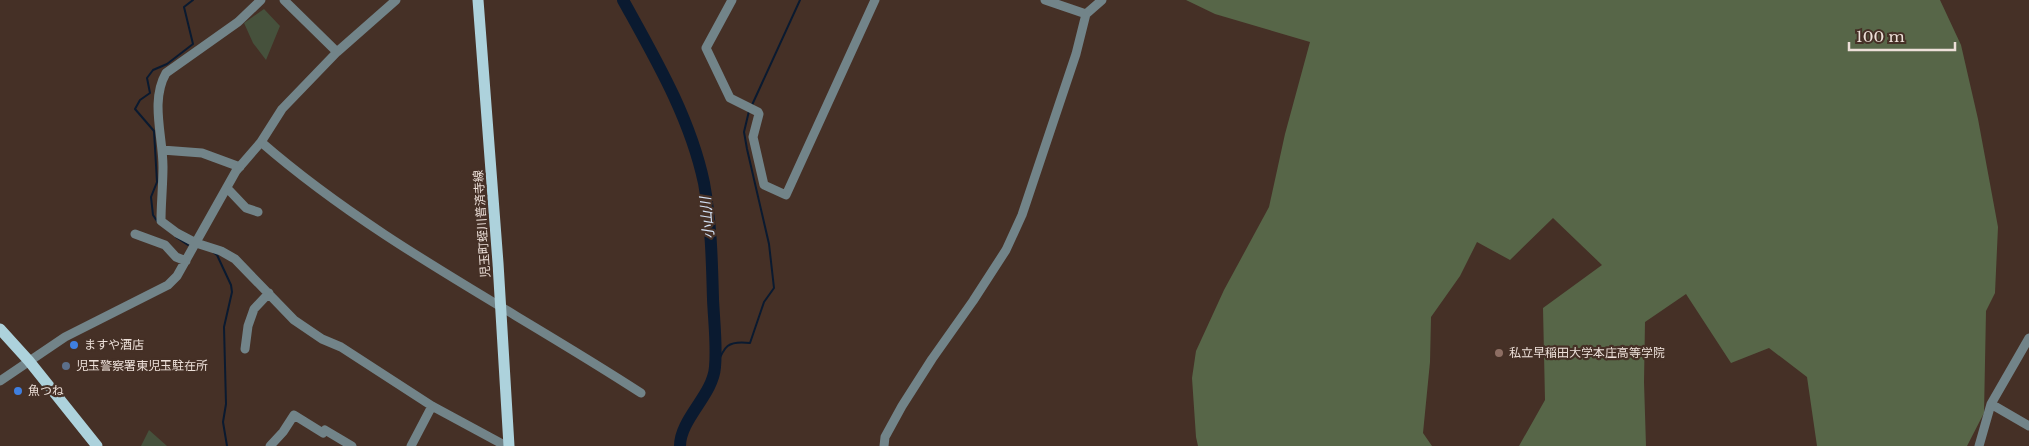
<svg xmlns="http://www.w3.org/2000/svg" width="2029" height="446" viewBox="0 0 2029 446" font-family="'Libre Baskerville','Noto Sans JP',serif">
  <style>
    .green { fill: #46513c }
    .forest { fill: #576648 }
    .lines { fill: none; stroke-linecap: round; stroke-linejoin: round }
    .stream { stroke: #0a1a30; stroke-width: 2 }
    .river { stroke: #0a1a30; stroke-width: 12 }
    .minor { stroke: #728489; stroke-width: 9 }
    .major { stroke: #add2dc; stroke-width: 11 }
    .shop-dot { fill: #3f7fe0; stroke: #453026; stroke-width: 2 }
    .education-dot { fill: #8d6e63; stroke: #453026; stroke-width: 2 }
    .service-dot { fill: #5c6f8a; stroke: #453026; stroke-width: 2 }
    .labels { text-anchor: middle; stroke-width: 4.5; stroke-linejoin: round; paint-order: stroke }
    .street-label { font-size: 12px; fill: #ede0d9; stroke: #453026 }
    .poi-label { font-size: 12px; fill: #ede0d9; stroke: #453026; text-anchor: start }
    .water-label { font-size: 14px; font-style: italic; fill: #d3e1f5; stroke: #453026 }
  </style>
  <rect width="100%" height="100%" fill="#453026"/>
  <!-- green -->
  <path class="green" d="M 264,9 L 280,26 L 266,60 L 253,43 L 244,23 Z
    M 149,430 L 167,446 L 141,446 Z"/>
  <!-- forest -->
  <path class="forest" d="M 1186,0 L 1940,0 L 1961,45 L 1978,119 L 1998,227 L 1995,293 L 1986,311 L 1984,413 L 1967,446 L 1817,446 L 1807,377 L 1769,348 L 1731,363 L 1686,294 L 1645,322 L 1644,382 L 1646,446 L 1519,446 L 1545,400 L 1543,308 L 1602,265 L 1553,218 L 1510,260 L 1477,242 L 1460,276 L 1431,317 L 1430,362 L 1423,433 L 1432,446 L 1198,446 L 1196,437 L 1192,378 L 1196,351 L 1224,290 L 1269,207 L 1285,134 L 1310,42 L 1215,14 Z"/>
  <g class="lines">
    <!-- stream -->
    <path class="stream" d="M 752,105 L 800,0
      M 157,221 L 153,215 L 151,197 L 157,182 L 154,131 L 135,109 L 140,100 L 150,93 L 147,78 L 153,70 L 167,64 L 193,44 L 184,7 L 193,0
      M 176,237 L 188,245
      M 214,253 L 217,255 L 231,285 L 232,292 L 224,327 L 226,404 L 223,422 L 227,446
      M 715,369 C 724,348 725,340 750,343 L 764,302 L 774,288 L 769,244 L 747,149 L 744,132 L 749,111"/>
    <!-- river -->
    <path class="river" d="M 623,0 C 655,58 690,117 704,183 C 711,221 712,261 713,299 C 714,322 717,345 715,367 C 713,395 680,419 680,446"/>
    <!-- minor -->
    <path class="minor" d="M 261,0 L 238,22 L 166,73 C 150,101 163,136 163,167 C 163,185 161,203 161,221 L 177,233 L 196,243 L 221,251 L 235,259 L 294,320 L 322,339 L 341,347 L 432,406 L 506,446
      M 284,0 L 337,52
      M 732,0 L 706,48 L 730,98 L 758,112 L 759,114 L 753,137 L 764,185 L 786,195 L 875,0
      M 1045,0 L 1086,14
      M 261,142 C 376,242 514,310 641,393
      M 162,150 L 202,153 L 240,167
      M 227,188 L 246,208 L 258,212
      M 135,234 L 165,245 L 176,257 L 186,261
      M 245,349 L 248,326 L 254,309 L 269,293
      M 0,381 L 65,337 L 168,285 L 177,276 L 236,171 L 261,142 L 282,109 L 337,52 L 396,0
      M 1991,404 L 2029,426
      M 270,446 L 283,432 L 294,415 L 323,433 L 325,430 L 352,446
      M 411,446 L 432,406
      M 884,446 L 885,437 L 902,406 L 932,359 L 973,301 L 1006,250 L 1022,215 L 1076,54 L 1086,14 L 1102,0
      M 1979,446 L 1991,404 L 2029,338"/>
    <!-- major -->
    <path class="major" d="M 478,0 L 498,263 L 509,446
      M 0,329 L 29,361 L 97,446"/>
  </g>
  <!-- markers -->
  <g class="shop-dot">
    <circle cx="74" cy="345" r="5"/>
    <circle cx="18" cy="391" r="5"/>
  </g>
  <circle class="education-dot" cx="1499" cy="353" r="5"/>
  <circle class="service-dot" cx="66" cy="366" r="5"/>
  <g class="labels">
    <!-- street labels -->
    <g class="street-label">
      <text transform="translate(482 224) rotate(-94)" y="4">児玉町蛭川普済寺線</text>
    </g>
    <!-- poi labels -->
    <g class="poi-label">
      <text x="84" y="349">ますや酒店</text>
      <text x="1509" y="357">私立早稲田大学本庄高等学院</text>
      <text x="76" y="370">児玉警察署東児玉駐在所</text>
      <text x="28" y="395">魚つね</text>
    </g>
    <!-- water labels -->
    <g class="water-label">
      <text transform="translate(707 218) rotate(-95)" y="5">小山川</text>
    </g>
  </g>
  <!-- scale -->
  <path d="M1849 42v8h106v-8" fill="none" stroke="#ede0d9" stroke-width="2.5"/>
  <text x="1856" y="42" font-size="15" fill="#ede0d9" stroke="#453026" stroke-width="4" paint-order="stroke">100 m</text>
</svg>
